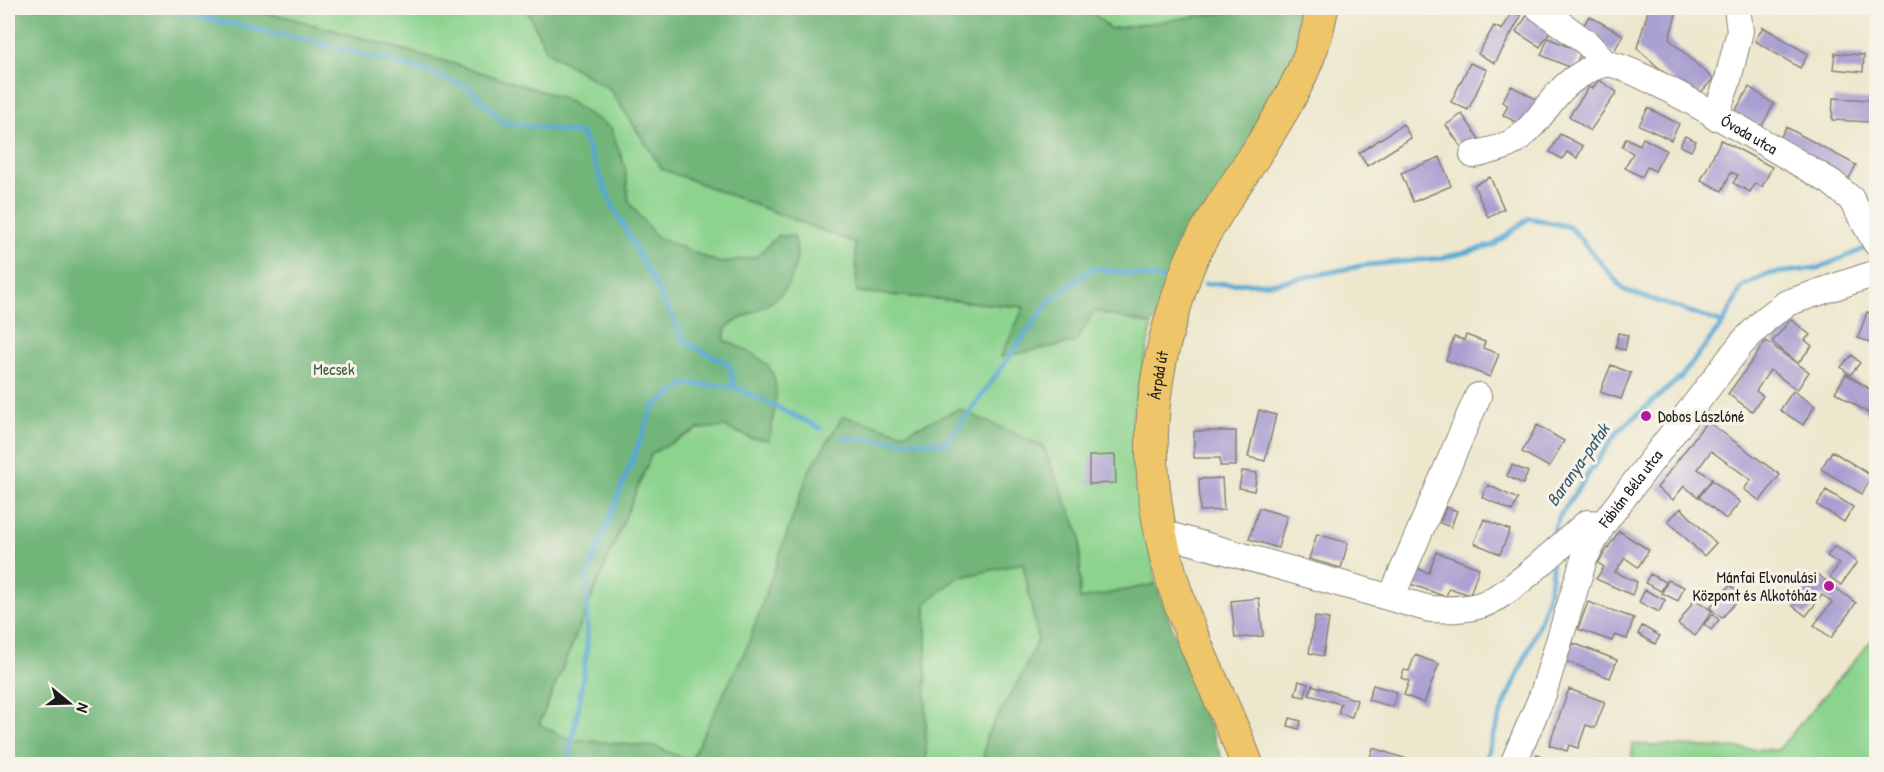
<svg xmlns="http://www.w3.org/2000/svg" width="1884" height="772" viewBox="0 0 1884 772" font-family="'Patrick Hand',sans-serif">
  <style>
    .green { fill: #8cd38e; stroke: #547855; stroke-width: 1.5 }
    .forest { fill: #71b579; stroke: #46684a; stroke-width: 1.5 }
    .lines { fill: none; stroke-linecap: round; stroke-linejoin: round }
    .stream { stroke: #58a9d3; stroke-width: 5 }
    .building { fill: #a99fd1 }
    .minor-casing { stroke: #848274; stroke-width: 28 }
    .major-casing { stroke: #848274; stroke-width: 34 }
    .minor { stroke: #fff; stroke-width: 26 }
    .major { stroke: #eec569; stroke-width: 32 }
    .poi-dot { fill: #b5179e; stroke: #f7f3e8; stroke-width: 2 }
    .labels { text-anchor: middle; stroke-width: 6; stroke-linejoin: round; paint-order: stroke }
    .street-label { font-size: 16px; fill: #1c1c1c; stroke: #f7f3e8 }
    .park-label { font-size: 16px; fill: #435c44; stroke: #f7f3e8 }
    .poi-label { font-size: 16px; fill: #1c1c1c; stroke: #f7f3e8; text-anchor: start }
    .water-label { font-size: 18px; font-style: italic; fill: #375b6e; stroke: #f7f3e8 }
  </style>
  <rect width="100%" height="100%" fill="#f7f3e8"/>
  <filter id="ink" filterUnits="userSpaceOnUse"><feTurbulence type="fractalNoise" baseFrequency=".0167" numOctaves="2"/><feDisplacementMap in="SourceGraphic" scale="12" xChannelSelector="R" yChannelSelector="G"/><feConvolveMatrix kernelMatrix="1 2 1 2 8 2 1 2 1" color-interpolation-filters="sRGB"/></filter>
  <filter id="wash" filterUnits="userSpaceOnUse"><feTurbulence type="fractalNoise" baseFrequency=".008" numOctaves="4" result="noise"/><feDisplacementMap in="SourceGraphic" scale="24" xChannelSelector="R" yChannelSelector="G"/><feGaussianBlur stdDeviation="1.35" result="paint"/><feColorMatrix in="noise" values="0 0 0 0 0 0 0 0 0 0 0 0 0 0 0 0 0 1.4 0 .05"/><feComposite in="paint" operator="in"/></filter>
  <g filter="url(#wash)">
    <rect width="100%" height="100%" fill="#ede7cd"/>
    <!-- green -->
    <path class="green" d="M 237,8 L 526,8 L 547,52 L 610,89 L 662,169 L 855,243 L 858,292 L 1025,307 L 1001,356 L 1094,311 L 1152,325 L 1132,419 L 1156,584 L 1080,599 L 1080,535 L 993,425 L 959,409 L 904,434 L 843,417 L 747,647 L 690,762 L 656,747 L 567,739 L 539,724 L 652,453 L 698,429 L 725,427 L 751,438 L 743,349 L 724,341 L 726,328 L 742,316 L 773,301 L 778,236 L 756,257 L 720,263 L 655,237 L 629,202 L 625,167 L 563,98 L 451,63 L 286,17 Z
      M 1088,8 L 1255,8 L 1110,29 Z
      M 1023,563 L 1038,639 L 1022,675 L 986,737 L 983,764 L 926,764 L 926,603 L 957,578 Z
      M 1876,635 L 1876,764 L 1632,764 L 1632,744 L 1778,750 Z"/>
    <!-- forest -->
    <path class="forest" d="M 8,8 L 237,8 L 286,17 L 451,63 L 563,98 L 611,128 L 625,167 L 629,202 L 656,237 L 720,263 L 756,257 L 778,236 L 794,236 C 802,259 792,288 771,302 C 757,312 740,317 726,328 L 724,340 C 738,347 753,352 765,363 C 784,379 773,419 769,440 L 751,438 L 725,427 L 698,429 L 652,453 L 539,724 L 567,739 L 656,747 L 690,761 L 747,647 L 809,471 L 843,416 L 904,433 L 959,409 L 1043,446 L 1080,535 L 1080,599 L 1156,584 L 1224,764 L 983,764 L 986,737 L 1022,675 L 1038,639 L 1023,563 L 957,578 L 926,603 L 926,764 L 8,764 Z
      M 526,8 L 1088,8 L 1110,29 L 1255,8 L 1317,8 L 1253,140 L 1152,325 L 1094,311 L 1076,342 L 1001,357 L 1024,307 L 857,292 L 855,243 L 662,169 L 610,89 L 547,52 Z"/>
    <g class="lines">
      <!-- stream -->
      <path class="stream" d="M 159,8 L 311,41 L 433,73 L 471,89 L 503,122 L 582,134 L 611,202 L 686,343 L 729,364 L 735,387
        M 1205,284 L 1276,283 L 1366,265 L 1443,258 L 1494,245 L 1529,218 L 1570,227 L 1624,290 L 1723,323
        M 841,438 L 947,443 L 1051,299 L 1093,268 L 1166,280
        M 1552,544 L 1552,534 L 1559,517 L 1617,432 L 1681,377 L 1723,323 L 1742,287 L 1768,274 L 1818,268 L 1871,246
        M 567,764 L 578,710 L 587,650 L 587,576 L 653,407 L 685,384 L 735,387 L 820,428
        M 1484,764 C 1490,747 1495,728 1502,711 C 1518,670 1552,609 1552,565"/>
    </g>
    <g id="blocks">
      <!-- building -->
      <path class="building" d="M 1649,8 L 1678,8 L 1669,39 L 1713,79 L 1694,100 L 1637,48 Z
        M 1512,12 L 1521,16 L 1495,63 L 1478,54 L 1494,26 L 1502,30 Z
        M 1528,14 L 1551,30 L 1540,47 L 1516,32 Z
        M 1589,16 L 1623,35 L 1613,53 L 1579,34 Z
        M 1763,27 L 1808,54 L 1800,68 L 1755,41 Z
        M 1548,38 L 1581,52 L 1574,69 L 1541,55 Z
        M 1835,53 L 1864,55 L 1863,72 L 1833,69 Z
        M 1470,63 L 1487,70 L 1468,110 L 1451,102 Z
        M 1599,80 L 1617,92 L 1590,131 L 1569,116 L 1589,87 L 1592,89 Z
        M 1511,86 L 1538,100 L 1524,127 L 1503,115 L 1508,105 L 1502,102 Z
        M 1749,87 L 1774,104 L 1758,133 L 1731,118 Z
        M 1833,98 L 1872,100 L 1871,122 L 1832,120 Z
        M 1648,108 L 1679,124 L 1671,140 L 1639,125 Z
        M 1462,114 L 1482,143 L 1466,154 L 1446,125 Z
        M 1403,124 L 1411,138 L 1367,166 L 1359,153 Z
        M 1786,127 L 1856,165 L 1846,184 L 1776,146 Z
        M 1560,134 L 1583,146 L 1577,158 L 1567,152 L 1562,159 L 1550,152 Z
        M 1685,136 L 1696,141 L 1691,151 L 1680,146 Z
        M 1626,138 L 1640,145 L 1643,138 L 1666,150 L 1655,171 L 1647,167 L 1642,177 L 1625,168 L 1633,153 L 1622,147 Z
        M 1721,140 L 1772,167 L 1762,187 L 1755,183 L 1750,192 L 1733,183 L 1738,175 L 1731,172 L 1722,191 L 1701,180 Z
        M 1440,157 L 1451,186 L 1413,202 L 1401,173 Z
        M 1490,177 L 1504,209 L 1488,217 L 1474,185 Z
        M 1867,312 L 1876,315 L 1876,344 L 1858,338 Z
        M 1791,319 L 1810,335 L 1805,340 L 1812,346 L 1798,363 L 1772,342 Z
        M 1618,333 L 1628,335 L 1625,350 L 1616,348 Z
        M 1466,335 L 1485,342 L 1483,348 L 1499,354 L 1490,377 L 1446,360 L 1454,337 L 1464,340 Z
        M 1766,341 L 1809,372 L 1797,390 L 1770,370 L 1756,391 L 1763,396 L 1752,411 L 1728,394 Z
        M 1852,355 L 1860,363 L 1850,375 L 1841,367 Z
        M 1611,365 L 1631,373 L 1621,399 L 1600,392 Z
        M 1846,374 L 1876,393 L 1876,400 L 1868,413 L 1835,392 Z
        M 1793,391 L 1815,406 L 1803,425 L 1780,410 Z
        M 1259,410 L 1276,415 L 1265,461 L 1248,457 Z
        M 1707,421 L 1780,475 L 1760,501 L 1744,489 L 1751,480 L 1711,451 L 1698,469 L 1712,479 L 1698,497 L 1684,486 L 1673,500 L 1657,488 Z
        M 1537,425 L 1564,441 L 1549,467 L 1522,452 Z
        M 1194,431 L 1236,431 L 1236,466 L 1220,466 L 1220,458 L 1194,458 Z
        M 1832,451 L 1872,476 L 1862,494 L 1821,469 Z
        M 1115,455 L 1116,483 L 1089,484 L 1089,456 Z
        M 1512,465 L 1528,472 L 1523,484 L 1507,476 Z
        M 1242,471 L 1257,473 L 1254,491 L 1239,488 Z
        M 1222,478 L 1224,510 L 1200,511 L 1199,479 Z
        M 1712,480 L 1740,502 L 1726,519 L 1699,497 Z
        M 1488,485 L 1518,499 L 1512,511 L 1482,497 Z
        M 1826,490 L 1853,507 L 1844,522 L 1817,505 Z
        M 1446,507 L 1457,511 L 1451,527 L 1440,523 Z
        M 1259,508 L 1287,516 L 1278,548 L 1249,539 Z
        M 1681,508 L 1716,543 L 1704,556 L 1668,521 Z
        M 1484,519 L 1510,530 L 1500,554 L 1474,543 Z
        M 1619,531 L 1649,550 L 1638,567 L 1625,558 L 1615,572 L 1637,582 L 1632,595 L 1596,579 L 1604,567 L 1598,563 Z
        M 1317,534 L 1348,543 L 1341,568 L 1309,559 Z
        M 1835,546 L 1857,562 L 1841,585 L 1830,577 L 1839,564 L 1827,556 Z
        M 1436,552 L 1479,568 L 1470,595 L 1449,588 L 1446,597 L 1408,583 L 1414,567 L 1429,573 Z
        M 1650,574 L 1666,582 L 1661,591 L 1645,583 Z
        M 1817,574 L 1856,603 L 1831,638 L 1814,625 L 1832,602 L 1822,595 L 1806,616 L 1793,606 Z
        M 1668,580 L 1684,587 L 1678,601 L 1662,593 Z
        M 1730,585 L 1742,595 L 1722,618 L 1710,608 Z
        M 1645,590 L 1665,600 L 1659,612 L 1639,602 Z
        M 1259,598 L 1263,636 L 1235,638 L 1231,601 Z
        M 1695,599 L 1712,611 L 1695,636 L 1678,624 Z
        M 1588,602 L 1634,618 L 1627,639 L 1615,635 L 1612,641 L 1578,629 Z
        M 1713,614 L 1719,620 L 1711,630 L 1704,624 Z
        M 1315,617 L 1329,619 L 1323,656 L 1309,653 Z
        M 1642,626 L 1660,636 L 1655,644 L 1638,634 Z
        M 1573,643 L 1617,660 L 1610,678 L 1566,661 Z
        M 1415,655 L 1439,664 L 1424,703 L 1404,695 L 1409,681 L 1401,678 L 1404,670 L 1409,671 Z
        M 1299,681 L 1308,684 L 1305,697 L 1295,695 Z
        M 1312,685 L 1357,700 L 1352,717 L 1338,713 L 1341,704 L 1309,695 Z
        M 1373,685 L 1397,692 L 1393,707 L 1368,700 Z
        M 1569,689 L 1605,702 L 1595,728 L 1586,725 L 1578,748 L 1569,745 L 1567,751 L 1549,745 Z
        M 1290,718 L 1301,721 L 1299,729 L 1288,726 Z
        M 1373,748 L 1410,760 L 1409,764 L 1368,764 Z
        M 1537,754 L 1553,764 L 1530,764 Z"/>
    </g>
  </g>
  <g filter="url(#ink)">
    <use href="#blocks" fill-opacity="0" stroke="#848274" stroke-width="1.5"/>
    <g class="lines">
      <defs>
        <g id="minor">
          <path d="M 1539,8 L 1587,43 L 1606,64"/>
          <path d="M 1715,117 L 1727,83 L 1740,31 L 1737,8"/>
          <path id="s1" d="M 1473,155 C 1487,151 1504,149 1516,140 C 1541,123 1553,90 1580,75 C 1586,71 1597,65 1605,64 C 1630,61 1798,163 1831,182 L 1851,199 L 1876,243"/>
          <path d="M 1161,533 L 1430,609 C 1448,610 1464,610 1481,605 C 1508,597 1563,543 1587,523 L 1603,524"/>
          <path d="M 1391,598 L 1478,396"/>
          <path id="s2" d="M 1513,764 L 1543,694 L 1584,559 L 1603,524 L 1742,343 L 1767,318 L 1787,303 L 1876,273"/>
        </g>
        <g id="major">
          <path id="s3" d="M 1247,764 C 1224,702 1191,643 1172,579 C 1144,484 1145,396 1176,303 C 1183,281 1190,259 1201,240 C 1243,165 1308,95 1322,8"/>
        </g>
      </defs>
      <!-- minor casing -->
      <use href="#minor" class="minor-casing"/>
      <!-- major casing -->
      <use href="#major" class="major-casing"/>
      <!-- minor -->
      <use href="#minor" class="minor"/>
      <!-- major -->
      <use href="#major" class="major"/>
    </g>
  </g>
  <!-- markers -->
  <g class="poi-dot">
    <circle cx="1646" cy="416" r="6"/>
    <circle cx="1829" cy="586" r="6"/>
  </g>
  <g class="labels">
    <!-- street labels -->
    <g class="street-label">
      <text dy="6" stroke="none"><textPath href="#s1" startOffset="326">Óvoda utca</textPath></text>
      <text dy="6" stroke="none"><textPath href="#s3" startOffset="406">Árpád út</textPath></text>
      <text dy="6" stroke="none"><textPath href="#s2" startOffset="302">Fábián Béla utca</textPath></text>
    </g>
    <!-- park labels -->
    <g class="park-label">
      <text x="334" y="375">Mecsek</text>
    </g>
    <!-- poi labels -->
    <g class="poi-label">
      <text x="1658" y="422">Dobos Lászlóné</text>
      <text x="1817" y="583" text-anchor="end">Mánfai Elvonulási<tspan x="1817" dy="18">Központ és Alkotóház</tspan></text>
    </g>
    <!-- water labels -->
    <g class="water-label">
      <text transform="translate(1578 465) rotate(-55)" y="6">Baranya-patak</text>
    </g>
  </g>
  <!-- margin -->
  <rect width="1884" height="772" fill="none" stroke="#f7f3e8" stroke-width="30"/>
  <!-- north arrow -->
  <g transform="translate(69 703) rotate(109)" stroke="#f7f3e8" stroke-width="4.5" paint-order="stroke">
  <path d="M0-4.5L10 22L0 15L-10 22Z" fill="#1c1c1c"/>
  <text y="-9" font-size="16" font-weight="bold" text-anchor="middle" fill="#1c1c1c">N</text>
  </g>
</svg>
